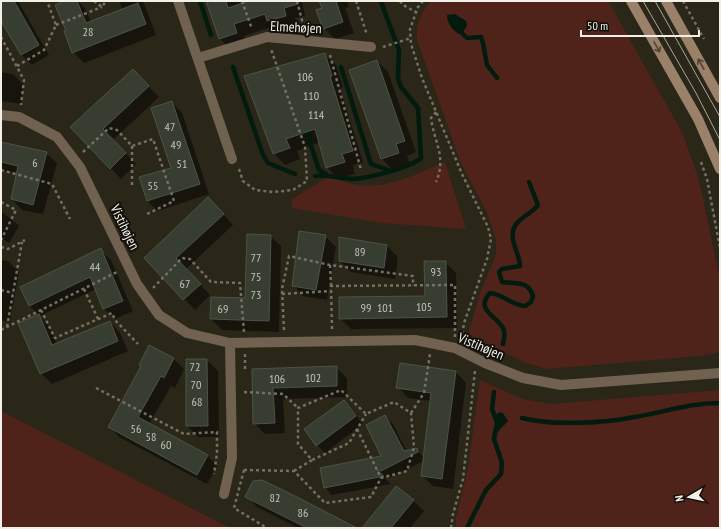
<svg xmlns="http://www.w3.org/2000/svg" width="721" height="529" viewBox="0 0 721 529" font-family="'PT Sans Narrow',sans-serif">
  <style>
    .green { fill: #50231a }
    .water { fill: #021b0e }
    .shadow { fill: #0007 }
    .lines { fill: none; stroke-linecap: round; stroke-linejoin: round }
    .stream { stroke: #021b0e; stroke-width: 4.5 }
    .building { fill: #373d30; stroke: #4d5445 }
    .path { stroke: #737064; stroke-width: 2.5; stroke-dasharray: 3 3; stroke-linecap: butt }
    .street { stroke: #716151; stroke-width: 10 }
    .secondary { stroke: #9b8169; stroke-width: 10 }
    .tram { stroke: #a9a79c; stroke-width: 1 }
    .oneway { stroke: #4f4335 }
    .labels { text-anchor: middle; stroke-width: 4; stroke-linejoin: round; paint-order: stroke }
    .number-label { font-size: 12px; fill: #c4c4b9 }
    .street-label { font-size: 14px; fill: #f3f1e7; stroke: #11100a }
  </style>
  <rect width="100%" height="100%" fill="#2a2719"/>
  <!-- green -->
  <path class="green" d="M 431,1 L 608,1 L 683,134 L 699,180 L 720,280 L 720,350 L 716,353 L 699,356 L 547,369 L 526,363 L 468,334 L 481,291 L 496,255 L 496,239 L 486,210 L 461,163 L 417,40 C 416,22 420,15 431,1 Z
    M 445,162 L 466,229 L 383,223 L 292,208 L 292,199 L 329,177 C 339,180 349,184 359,185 C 389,189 419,173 445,162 Z
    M 480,380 L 522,399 L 551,404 L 720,390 L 720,528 L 456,528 L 456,518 L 468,469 Z
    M 1,411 L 230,528 L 1,528 Z"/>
  <!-- water -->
  <path class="water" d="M 455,14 L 466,21 L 467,26 L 462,33 L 459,34 C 452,30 447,23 447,15 Z
    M 499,412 L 503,413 L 508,421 L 497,433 L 494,430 L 495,416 Z"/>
  <!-- shadow -->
  <path class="shadow" d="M 1,1 L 18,1 L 49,55 L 32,65 L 22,55 L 1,19 Z
    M 66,1 L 78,1 L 85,8 L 91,22 L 122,10 L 119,1 L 143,1 L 156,35 L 84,63 L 73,52 L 68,31 Z
    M 207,1 L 245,1 L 246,3 L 252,1 L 302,1 L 305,16 L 295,18 L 297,27 L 279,32 L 274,26 L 244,36 L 247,44 L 231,50 L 219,38 Z
    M 320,1 L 347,1 L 349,7 L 345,8 L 354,33 L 335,39 L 324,28 L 323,9 Z
    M 324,54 L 336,65 L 343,87 L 340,88 L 363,162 L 353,165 L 355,174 L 338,179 L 327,167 L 320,142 L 297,151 L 300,159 L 285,165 L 274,154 Z
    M 377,61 L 388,72 L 416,152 L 407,156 L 410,164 L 393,170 L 382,159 L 350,71 Z
    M 1,72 L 13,74 L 23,84 L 21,104 L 1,101 Z
    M 143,81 L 159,97 L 113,140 L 136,164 L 121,179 L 72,127 Z
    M 172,102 L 182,113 L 209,194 L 158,211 L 147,201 L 141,178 L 173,168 Z
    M 1,143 L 46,153 L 57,163 L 43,214 L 22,210 L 12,199 L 17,173 L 1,170 Z
    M 219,209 L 233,225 L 186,269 L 210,295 L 195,310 L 145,258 Z
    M 1,211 L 19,226 L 9,243 L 1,238 Z
    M 270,236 L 281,246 L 279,332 L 222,330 L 211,319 L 212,298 L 246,299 Z
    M 325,236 L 336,247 L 327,300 L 303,296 L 293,285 Z
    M 340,238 L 387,246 L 398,257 L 395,279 L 351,272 L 340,261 Z
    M 100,250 L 111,260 L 133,311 L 115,319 L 104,309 L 96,289 L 40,316 L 49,326 L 57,344 L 110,322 L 120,333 L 128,351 L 52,384 L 41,373 L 39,315 L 29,305 Z
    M 1,260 L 8,261 L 19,272 L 10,322 L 1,320 Z
    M 445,262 L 456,273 L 457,328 L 351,329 L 340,318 L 426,297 Z
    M 174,359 L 184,369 L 175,388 L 171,386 L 149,424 L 207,455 L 217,466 L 207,484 L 119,437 L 109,426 L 142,367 L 140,365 Z
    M 187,360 L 207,360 L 218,371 L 219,437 L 198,437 L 187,426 Z
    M 336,367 L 347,378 L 347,397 L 283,399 L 285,433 L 265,434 L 254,423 L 253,370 Z
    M 456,372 L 466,383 L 453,489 L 433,486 L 422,475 L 424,461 L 389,478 L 384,477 L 391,484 L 332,495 L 325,487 L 382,456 L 385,417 L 393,424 L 407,452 L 416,450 L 424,457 L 431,401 L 408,398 L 398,387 Z
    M 344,401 L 363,424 L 325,453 L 317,445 Z
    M 247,496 L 348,528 L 298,528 L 257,507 Z
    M 413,500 L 424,511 L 410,528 L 363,528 Z"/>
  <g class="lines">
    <!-- stream -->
    <path class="stream" d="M 200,1 L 211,35
      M 462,33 L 467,38 L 481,37 L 483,43 L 487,65 L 497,78
      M 233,67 L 263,155 L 268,163 L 295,174
      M 341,67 L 371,164 L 391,171
      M 305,127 L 319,170 L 326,174
      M 315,176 C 329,174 340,179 353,179 C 368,178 410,168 421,158 L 418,108 L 401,87 L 398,78 L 399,50 L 381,2
      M 503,344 C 504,339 506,333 503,328 C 498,317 474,310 490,293 C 503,294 511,305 525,306 L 531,302 L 533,296 C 528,280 515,284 502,282 L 499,272 L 502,269 L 520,266 C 520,252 504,235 519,221 C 525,215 533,212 538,205 L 529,182
      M 494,392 L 492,409 L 496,420
      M 522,418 C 553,426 604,423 635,417 C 665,412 689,403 720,403
      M 467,528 L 486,490 L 501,474 L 502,463 L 494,439 L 496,428"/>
  </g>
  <!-- building -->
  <path class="building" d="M 1,1 L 14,1 L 39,45 L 21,55 L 1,21 Z
    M 64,1 L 77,1 L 86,23 L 138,3 L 146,24 L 72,53 L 64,31 L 66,31 L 55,5 Z
    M 206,1 L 226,1 L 228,8 L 249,1 L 297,1 L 298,4 L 284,8 L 286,16 L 267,21 L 265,14 L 234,24 L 237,33 L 219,39 Z
    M 319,1 L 336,1 L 343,22 L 323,29 L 316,10 L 322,8 Z
    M 325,53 L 332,76 L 330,76 L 353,151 L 342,154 L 345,162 L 326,168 L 315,129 L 286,139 L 290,148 L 273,154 L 244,76 Z
    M 377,60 L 405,141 L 396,144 L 399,153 L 381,159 L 349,70 Z
    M 133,69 L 149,86 L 103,129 L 126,153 L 110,169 L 70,127 Z
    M 172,101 L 200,184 L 147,201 L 139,177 L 171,168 L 151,108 Z
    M 1,142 L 47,152 L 33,205 L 11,199 L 18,166 L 1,162 Z
    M 208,197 L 224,214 L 176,258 L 201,284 L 183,300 L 144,258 Z
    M 299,231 L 326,235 L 316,290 L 292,286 Z
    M 247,234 L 271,235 L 269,321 L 210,319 L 211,297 L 245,298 Z
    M 339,237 L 387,245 L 384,268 L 339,261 Z
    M 101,248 L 123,301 L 103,309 L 90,277 L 29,306 L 20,287 Z
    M 424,261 L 446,261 L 447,317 L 339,319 L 339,297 L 425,296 Z
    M 39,314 L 52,345 L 110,321 L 118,341 L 40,374 L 18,323 Z
    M 149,345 L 174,358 L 164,378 L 161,376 L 138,417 L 208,455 L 197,475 L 108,427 L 141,366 L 139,365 Z
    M 186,359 L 207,359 L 208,426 L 186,426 Z
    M 400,363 L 456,371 L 442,479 L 421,476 L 431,393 L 396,388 Z
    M 337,366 L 337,386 L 273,388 L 275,423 L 253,424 L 252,369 Z
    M 344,400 L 356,416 L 316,446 L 304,429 Z
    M 385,415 L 404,451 L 417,448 L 418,452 L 381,471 L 377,470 L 384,476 L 324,488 L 320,468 L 381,456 L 366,425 Z
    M 262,480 L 291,494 L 357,528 L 307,528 L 245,497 L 253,481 Z
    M 396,486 L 414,500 L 391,528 L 362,528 Z"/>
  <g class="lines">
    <!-- path -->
    <path class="path" d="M 94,1 L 102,7 L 106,1
      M 242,1 L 252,29
      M 297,1 L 304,28
      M 356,1 L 367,35
      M 400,1 L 403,5 L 416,12
      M 423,1 L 418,7 L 410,29 L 411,44 L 422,78 L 462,174 L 488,227 L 491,239 L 487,259 L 464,323 L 462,338
      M 683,1 L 704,39
      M 56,25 L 102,7
      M 1,37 L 24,80 L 21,105
      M 383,47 L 411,38
      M 330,55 L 361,170
      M 17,66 L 44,50 L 56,25 L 47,1
      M 436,112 L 431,118 C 434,142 447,157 436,182
      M 132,146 L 132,188
      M 83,152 L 109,128 L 117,130 L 132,146 L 153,139 L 174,201 L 145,215
      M 701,162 L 707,179 L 720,248
      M 239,169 L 243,181 L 255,190 L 273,192 L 293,190 L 307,181 L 305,147 L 271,49
      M 1,170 L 52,184 L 70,219
      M 1,202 L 16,210 L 1,240
      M 1,247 L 8,249 L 25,240
      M 330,265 L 331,286
      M 153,288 L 182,258 L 190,259 L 211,282 L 240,283 L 244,332
      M 84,289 L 98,319
      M 1,290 L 13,293
      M 282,294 L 331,291
      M 41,310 L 55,338 L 112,313 L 115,320 L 138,344
      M 7,327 L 22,242
      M 332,329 L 331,286 L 455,285 L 455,337
      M 1,330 L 117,272
      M 284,330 L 282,289 L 289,256 L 330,265 L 413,276 L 413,286
      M 245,369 L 245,354
      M 96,388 L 184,434 L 217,432 L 217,453 L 214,474
      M 244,392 L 283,394 L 298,408
      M 411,413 L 424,393 L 430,354
      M 357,429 L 381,478
      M 244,470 L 294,471 L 325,503 L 371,497 L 381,478 L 407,471 L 414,447 L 411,413 L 394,402 L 366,414 L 341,390 L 298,408 L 298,444 L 312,460 L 349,443 L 366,414
      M 244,470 L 234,508 L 267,528
      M 294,471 L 312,460
      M 451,528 L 453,514 L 463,479 L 475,371"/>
    <!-- street -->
    <path class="street" d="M 178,1 L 232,159
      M 198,58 L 267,37 L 371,47
      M 1,115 L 19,117 L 57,137 L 80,167 L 137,284 L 159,315 L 187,333 L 230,343 L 415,340 L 455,348 L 485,363 L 523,378 L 561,385 L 720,373
      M 224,494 L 232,458 L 230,343"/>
    <!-- secondary -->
    <path class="secondary" d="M 631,1 L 698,119 L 720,169
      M 666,1 L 720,98"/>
    <!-- tram -->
    <path class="tram" d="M 643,1 L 696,93 L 720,140
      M 655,1 L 720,117"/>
  </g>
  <!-- one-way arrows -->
  <defs><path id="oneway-shaft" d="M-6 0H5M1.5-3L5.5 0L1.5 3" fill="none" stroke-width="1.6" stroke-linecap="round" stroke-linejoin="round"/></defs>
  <g class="oneway">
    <use href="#oneway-shaft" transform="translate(657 47) rotate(60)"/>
    <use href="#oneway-shaft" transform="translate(701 64) rotate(-119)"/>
  </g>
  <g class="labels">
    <!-- number labels -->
    <g class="number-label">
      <text x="88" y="36">28</text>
      <text x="305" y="81">106</text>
      <text x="311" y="100">110</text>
      <text x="316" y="119">114</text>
      <text x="170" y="131">47</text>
      <text x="176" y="149">49</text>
      <text x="35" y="167">6</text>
      <text x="182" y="168">51</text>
      <text x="153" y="190">55</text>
      <text x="360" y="256">89</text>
      <text x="256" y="262">77</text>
      <text x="95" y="271">44</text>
      <text x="436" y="276">93</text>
      <text x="256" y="281">75</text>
      <text x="185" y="288">67</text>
      <text x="256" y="299">73</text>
      <text x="424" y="311">105</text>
      <text x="366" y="312">99</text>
      <text x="385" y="312">101</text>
      <text x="223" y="313">69</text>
      <text x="195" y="371">72</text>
      <text x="313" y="382">102</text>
      <text x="277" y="383">106</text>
      <text x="196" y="389">70</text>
      <text x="197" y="406">68</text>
      <text x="136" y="433">56</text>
      <text x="151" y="441">58</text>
      <text x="166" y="449">60</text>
      <text x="275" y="502">82</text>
      <text x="303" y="517">86</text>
    </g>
    <!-- street labels -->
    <g class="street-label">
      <text transform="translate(296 27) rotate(3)" y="5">Elmehøjen</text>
      <text transform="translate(125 227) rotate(64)" y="5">Vistihøjen</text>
      <text transform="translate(481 346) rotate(23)" y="5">Vistihøjen</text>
    </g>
  </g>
  <!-- border -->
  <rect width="721" height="529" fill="none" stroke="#f3f1e7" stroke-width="4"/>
  <!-- north arrow -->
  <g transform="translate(689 497) rotate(261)" stroke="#11100a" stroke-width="3" paint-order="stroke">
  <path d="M0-3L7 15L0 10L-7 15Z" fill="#f3f1e7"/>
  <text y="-6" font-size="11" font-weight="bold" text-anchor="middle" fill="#f3f1e7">N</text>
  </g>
  <!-- scale -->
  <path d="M581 30v6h118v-6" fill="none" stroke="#f3f1e7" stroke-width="2"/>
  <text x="587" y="30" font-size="12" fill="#f3f1e7" stroke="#11100a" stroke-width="3" paint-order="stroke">50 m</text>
</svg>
